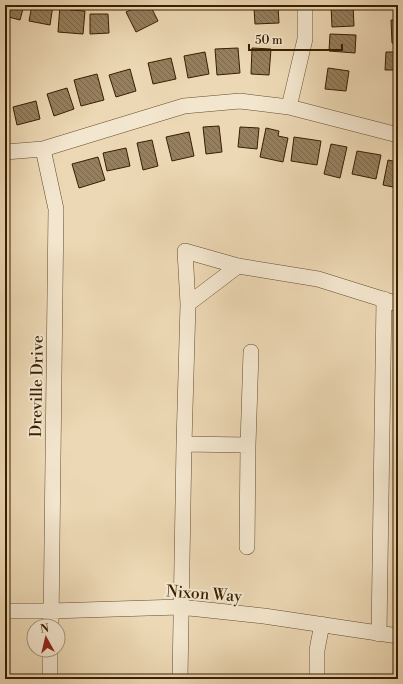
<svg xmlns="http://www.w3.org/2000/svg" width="403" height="684" viewBox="0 0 403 684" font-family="'Libre Bodoni',serif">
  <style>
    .building { fill: url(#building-back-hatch); stroke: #381e00 }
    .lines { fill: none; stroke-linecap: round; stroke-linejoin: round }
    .minor-casing { stroke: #654c2d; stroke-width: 16 }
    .minor { stroke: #f3e6ce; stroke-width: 15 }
    .labels { text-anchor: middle; stroke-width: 4; stroke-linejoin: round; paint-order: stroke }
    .street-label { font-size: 16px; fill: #381e00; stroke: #f3e6ce }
  </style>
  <defs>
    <pattern id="building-back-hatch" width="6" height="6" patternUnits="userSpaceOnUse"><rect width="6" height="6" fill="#967f5e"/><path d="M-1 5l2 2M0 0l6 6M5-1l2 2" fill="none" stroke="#7b674b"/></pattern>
  </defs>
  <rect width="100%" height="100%" fill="#ecd8b4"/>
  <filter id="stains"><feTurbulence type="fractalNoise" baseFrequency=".005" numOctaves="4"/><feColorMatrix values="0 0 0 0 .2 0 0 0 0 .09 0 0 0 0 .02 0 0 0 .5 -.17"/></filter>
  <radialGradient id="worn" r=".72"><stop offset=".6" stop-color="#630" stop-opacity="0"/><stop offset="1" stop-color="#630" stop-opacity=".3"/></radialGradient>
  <!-- building -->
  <path class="building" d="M 5,5 L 24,5 L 20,20 L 5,16 Z
    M 32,5 L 53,5 L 50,25 L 29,21 Z
    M 60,5 L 70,5 L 70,10 L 85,11 L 83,34 L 58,32 Z
    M 138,5 L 150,5 L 158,21 L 136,32 L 126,12 L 139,6 Z
    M 353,5 L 354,26 L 332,27 L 331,6 Z
    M 278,6 L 279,23 L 255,24 L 254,8 Z
    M 90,14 L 108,14 L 109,33 L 90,34 Z
    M 391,20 L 398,20 L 398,43 L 392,43 Z
    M 330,34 L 356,35 L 355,53 L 329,51 Z
    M 238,48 L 240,73 L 217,75 L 215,49 Z
    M 252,48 L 271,49 L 269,75 L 251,74 Z
    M 205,52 L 209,74 L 188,78 L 184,56 Z
    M 386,52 L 398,52 L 398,70 L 385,70 Z
    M 171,58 L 176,79 L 153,84 L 148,63 Z
    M 328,68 L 349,71 L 346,91 L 325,89 Z
    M 130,69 L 136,91 L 116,97 L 109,75 Z
    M 97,74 L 104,100 L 81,106 L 74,80 Z
    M 67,88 L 74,109 L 54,116 L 47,94 Z
    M 36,101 L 40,119 L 17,125 L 13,107 Z
    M 219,126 L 222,152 L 206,154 L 203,127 Z
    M 240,127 L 259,128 L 257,149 L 238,147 Z
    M 266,128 L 279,131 L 278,136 L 288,138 L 283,162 L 260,157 Z
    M 189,132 L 194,156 L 172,161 L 166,137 Z
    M 294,137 L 321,141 L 317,165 L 291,161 Z
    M 152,140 L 158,166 L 143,170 L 137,143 Z
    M 331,144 L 347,147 L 340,178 L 324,174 Z
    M 126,148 L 130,166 L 107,171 L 103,153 Z
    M 357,151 L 381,155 L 376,179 L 352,174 Z
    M 98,157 L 105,180 L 79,188 L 72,164 Z
    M 388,160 L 398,162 L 398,188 L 383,185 Z"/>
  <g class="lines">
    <defs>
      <path id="minor" d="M 289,107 L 305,39 L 305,5
        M 43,149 L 56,209 L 51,626
        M 5,152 L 43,149 L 184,106 L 240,101 L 289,107 L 398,135
        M 188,304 L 238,266
        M 184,444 L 248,445 L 251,352
        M 247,547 L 248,445
        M 5,611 L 51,611 L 180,607 L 264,616 L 398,636
        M 379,634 L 384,299
        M 50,679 L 50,650
        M 180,679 L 184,444 L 188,304 L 185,251 L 238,266 L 318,279 L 398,304
        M 317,679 L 317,650 L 322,624"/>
    </defs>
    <!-- minor casing -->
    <use href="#minor" class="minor-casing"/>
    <!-- minor -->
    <use href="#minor" class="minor"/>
  </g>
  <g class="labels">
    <!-- street labels -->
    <g class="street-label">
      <text transform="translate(36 386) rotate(-89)" y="6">Dreville Drive</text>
      <text transform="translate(204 593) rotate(4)" y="6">Nixon Way</text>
    </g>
  </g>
  <!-- margin -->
  <rect width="403" height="684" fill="none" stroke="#ecd8b4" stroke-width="20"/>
  <rect x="6" y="6" width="391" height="672" fill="none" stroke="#381e00" stroke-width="2"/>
  <rect x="10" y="10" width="383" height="664" fill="none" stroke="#381e00"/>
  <!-- north arrow -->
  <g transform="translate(46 638) rotate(352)"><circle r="19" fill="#f3e6ce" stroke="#a8967c"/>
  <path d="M0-3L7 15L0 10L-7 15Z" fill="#8f2418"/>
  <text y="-6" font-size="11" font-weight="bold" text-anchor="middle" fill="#381e00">N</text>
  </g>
  <!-- scale -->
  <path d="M249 44v6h93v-6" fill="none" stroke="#381e00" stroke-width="2"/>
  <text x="255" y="44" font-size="12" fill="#381e00" stroke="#f3e6ce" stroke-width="3" paint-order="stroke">50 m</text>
  <rect width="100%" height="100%" filter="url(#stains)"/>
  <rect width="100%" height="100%" fill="url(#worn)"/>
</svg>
